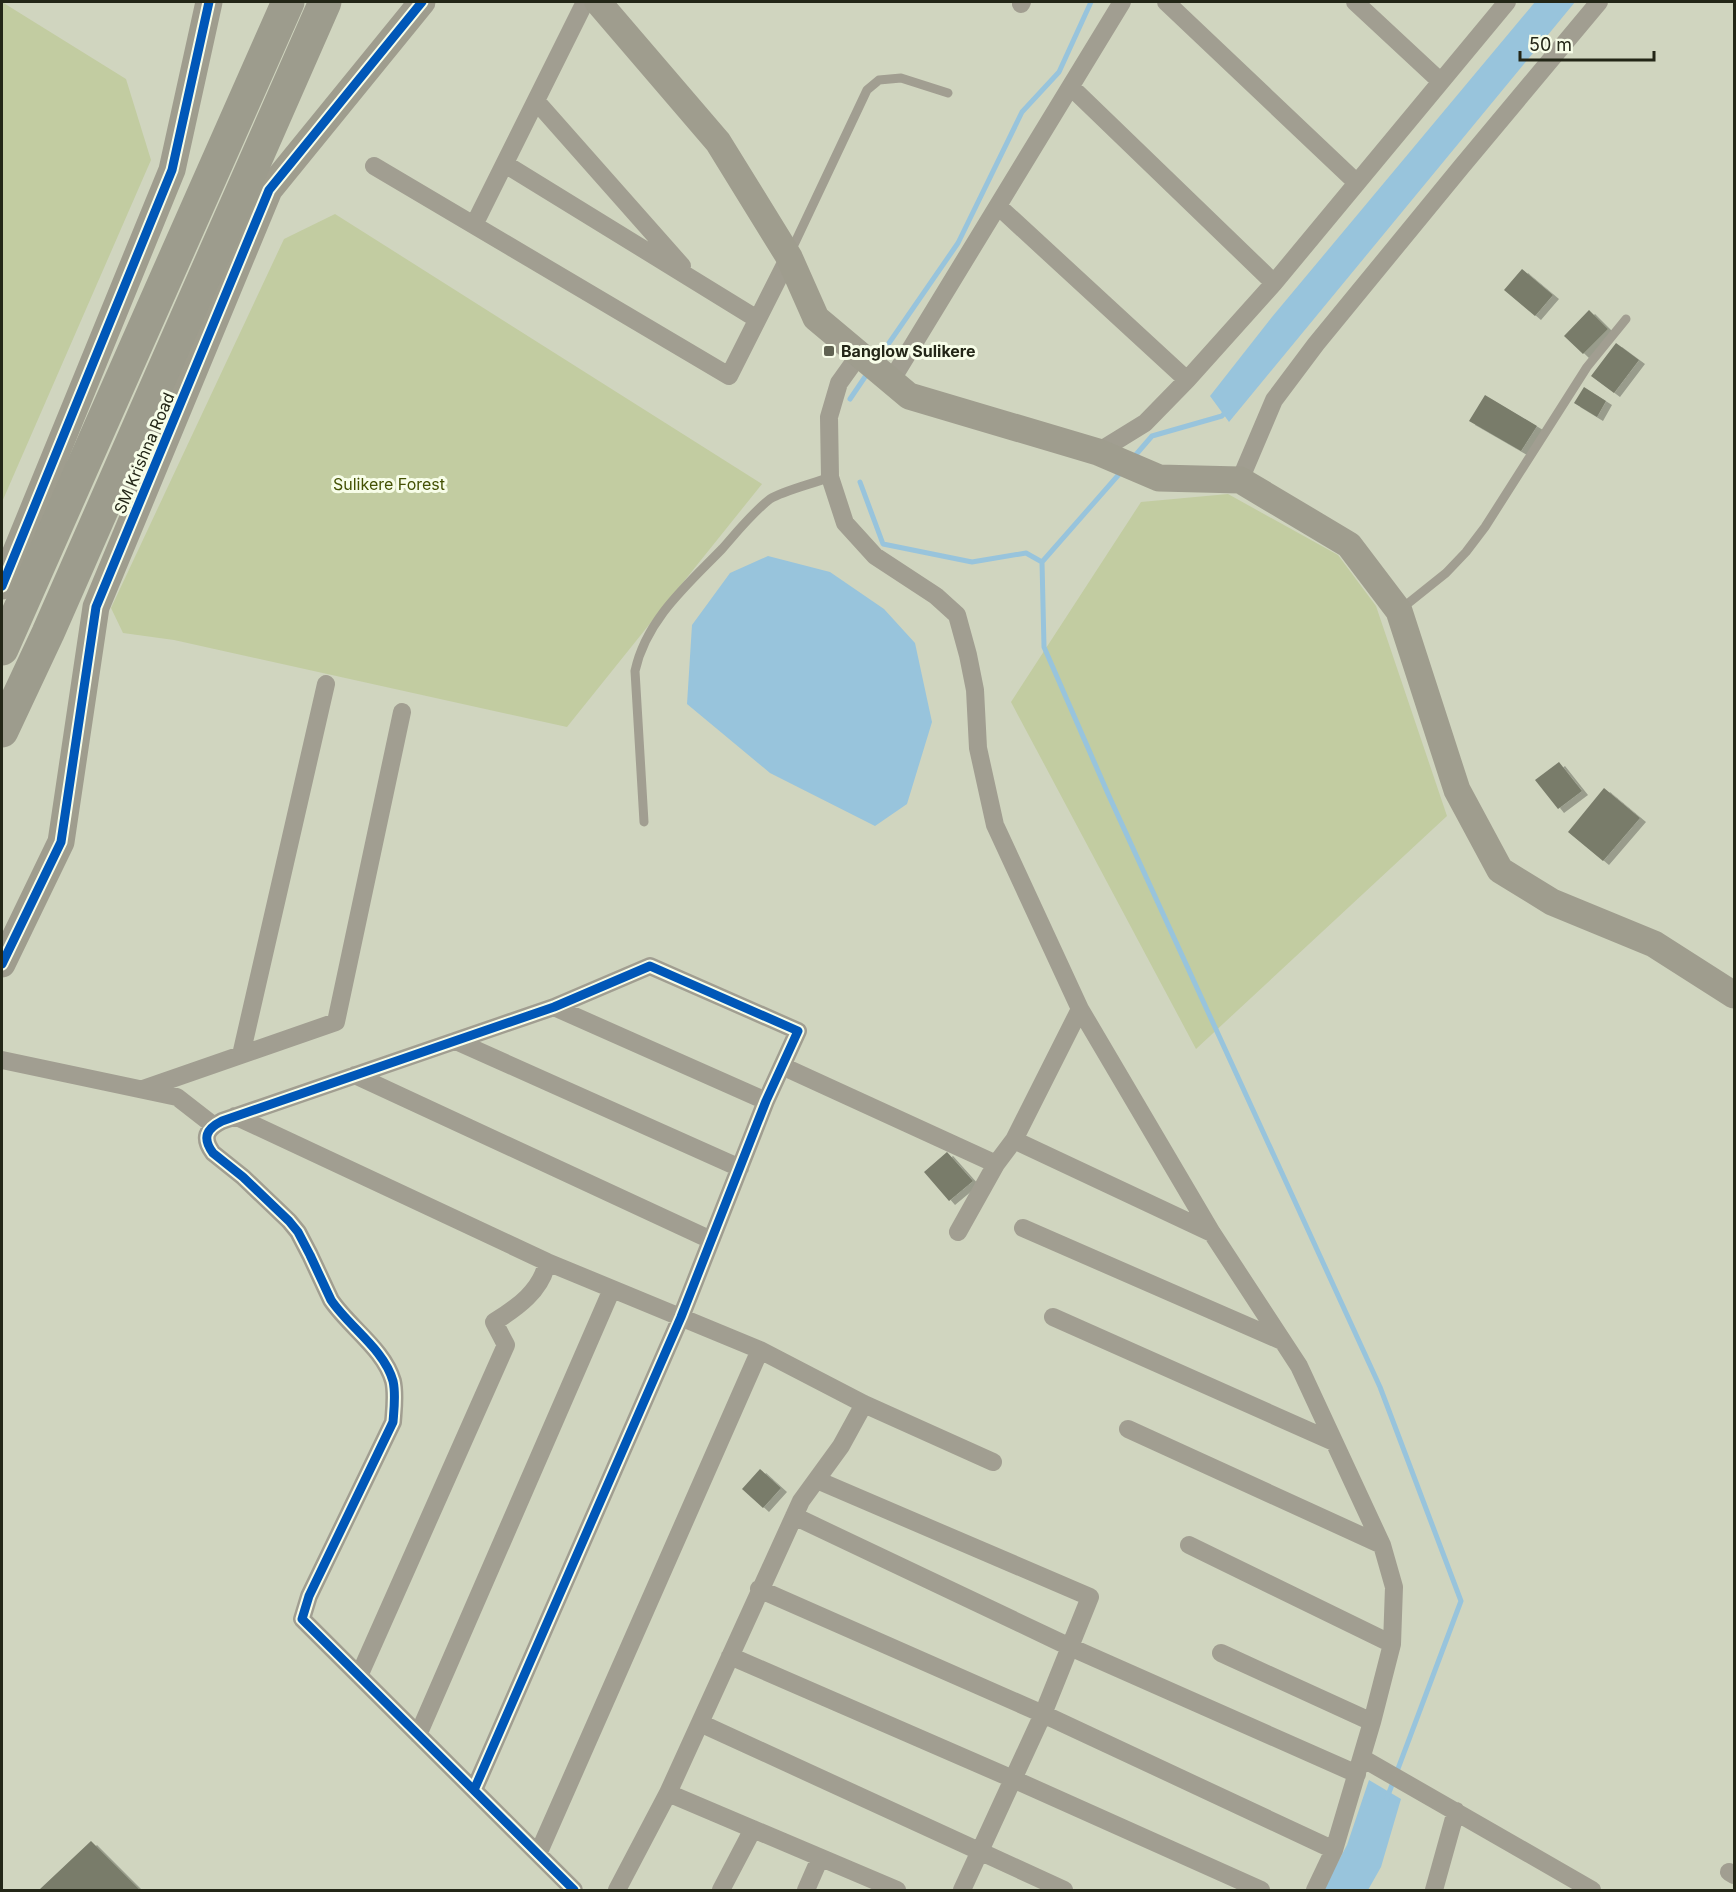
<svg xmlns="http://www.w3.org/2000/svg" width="1736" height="1892" viewBox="0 0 1736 1892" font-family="Inter,sans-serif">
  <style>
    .green { fill: #c2cca1 }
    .water { fill: #98c4dc }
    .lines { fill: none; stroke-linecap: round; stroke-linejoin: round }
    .stream { stroke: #98c4dc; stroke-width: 5 }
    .building { fill: #797c6b; filter: url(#shadow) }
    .lane { stroke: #a19e91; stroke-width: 9 }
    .street { stroke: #a19e91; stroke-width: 18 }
    .secondary { stroke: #9f9d8e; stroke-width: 27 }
    .highway { stroke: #9d9c8d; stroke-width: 33 }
    .cycleway-casing { stroke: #f7fde8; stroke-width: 13 }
    .cycleway { stroke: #0057b8; stroke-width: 9 }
    .poi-dot { fill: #606352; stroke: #f7fde8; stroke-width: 2 }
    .labels { text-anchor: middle; stroke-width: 6; stroke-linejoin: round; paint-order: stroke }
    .poi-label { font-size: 16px; font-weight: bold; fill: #232617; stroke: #f7fde8; text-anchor: start }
    .street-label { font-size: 16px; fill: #232617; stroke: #f7fde8 }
    .park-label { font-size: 16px; fill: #445104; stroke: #f7fde8 }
  </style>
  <defs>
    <filter id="shadow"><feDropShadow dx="6" dy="4" stdDeviation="0" flood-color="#0004"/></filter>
  </defs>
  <rect width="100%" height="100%" fill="#d0d5bf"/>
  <!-- green -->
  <path class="green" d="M 2,2 L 126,79 L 151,160 L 2,502 Z
    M 335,214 L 762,484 L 567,727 L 174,640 L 123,633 L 111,608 L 284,239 Z
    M 1228,494 L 1338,555 L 1376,606 L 1447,816 L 1196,1049 L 1011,702 L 1141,502 Z"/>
  <!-- water -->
  <path class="water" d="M 1535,2 L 1575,2 L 1229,422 L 1210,396 L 1272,317 Z
    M 768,556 L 830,572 L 884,609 L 915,643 L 932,722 L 907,804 L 875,826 L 770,773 L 687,704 L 692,625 L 730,573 Z
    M 1369,1780 L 1401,1799 L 1381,1867 L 1368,1890 L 1323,1890 L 1347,1845 Z"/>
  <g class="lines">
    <!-- stream -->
    <path class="stream" d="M 878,359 L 958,243 L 1022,112 L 1059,72 L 1091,2
      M 850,399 L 869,371
      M 1133,458 L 1152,436 L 1222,416 L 1226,411
      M 1121,472 L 1042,562 L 1044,647 L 1109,796 L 1380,1387 L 1461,1601 L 1387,1798
      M 860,482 L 883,544 L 972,562 L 1026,553 L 1042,562"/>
  </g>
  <!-- building -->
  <path class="building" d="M 1522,269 L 1553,295 L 1535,316 L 1504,290 Z
    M 1589,310 L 1608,329 L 1583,354 L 1564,336 Z
    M 1616,343 L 1639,360 L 1614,393 L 1591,376 Z
    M 1584,387 L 1606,401 L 1597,417 L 1574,403 Z
    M 1485,395 L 1537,426 L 1521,451 L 1469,421 Z
    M 1559,762 L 1582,791 L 1558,809 L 1535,780 Z
    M 1604,788 L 1640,818 L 1603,861 L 1568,832 Z
    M 947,1152 L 973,1181 L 949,1201 L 924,1172 Z
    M 760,1469 L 781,1488 L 763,1508 L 742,1489 Z
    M 91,1841 L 140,1890 L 39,1890 Z"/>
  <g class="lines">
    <!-- lane -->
    <path class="lane" d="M 791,251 L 867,90 L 879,80 L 901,78 L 948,93
      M 1401,609 L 1446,573 L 1466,552 L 1485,527 L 1587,367 L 1626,319
      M 644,822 L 635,671 C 646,620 687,585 722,549 C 737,532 752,513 770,499 C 782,491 815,483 830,477"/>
    <!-- street -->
    <path class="street" d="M 1166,2 L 1357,183
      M 1355,2 L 1440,81
      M 1021,4 L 1022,2
      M 1071,87 L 1274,283
      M 536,101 L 682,266
      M 505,164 L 757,319
      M 374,166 L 729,376 L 789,257
      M 998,206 L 1187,380 L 1274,283 L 1507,2
      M 474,225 L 585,2
      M 859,355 L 839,383 L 829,417 L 830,477 L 845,523 L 875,556 L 936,596 L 957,615 L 968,655 L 975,690 L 978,748 L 995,825 L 1080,1009 L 1212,1233 L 1299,1366 L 1382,1545 L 1394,1587 L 1392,1644 L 1372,1722 L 1334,1850 L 1315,1890
      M 891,381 L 1122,2
      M 1098,452 L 1145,423 L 1187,380
      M 1240,480 L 1274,400 L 1316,344 L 1462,166 L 1599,2
      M 554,1007 L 766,1101
      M 456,1041 L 740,1168
      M 241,1055 L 326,684
      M 2,1060 L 177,1097 L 213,1125
      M 782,1066 L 996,1164
      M 355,1075 L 711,1240
      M 143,1089 L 336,1022 L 402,712
      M 235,1116 L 547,1262 L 760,1350 L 864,1404 L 993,1462
      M 1014,1140 L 1212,1233
      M 1023,1228 L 1282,1341
      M 958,1232 L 996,1164 L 1014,1140 L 1080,1009
      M 1053,1317 L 1334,1442
      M 1128,1429 L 1382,1545
      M 817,1480 L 1090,1597 L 1043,1714 L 962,1890
      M 794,1516 L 1070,1647 L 1357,1774
      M 1189,1545 L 1392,1644
      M 759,1589 L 1043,1714 L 1334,1850
      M 1221,1653 L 1372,1722
      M 730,1656 L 1013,1779 L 1261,1890
      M 359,1676 L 506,1345 L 494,1322 C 517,1308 542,1290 547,1262
      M 700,1723 L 1064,1890
      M 418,1735 L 612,1289
      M 1362,1758 L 1592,1890
      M 474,1790 L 681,1317 L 766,1101 L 798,1031 L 650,966 L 554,1007 L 222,1121 C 206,1129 202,1138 213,1153 L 243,1177 L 289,1221 L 298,1232 L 310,1255 L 331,1300 C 349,1327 384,1349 393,1381 C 396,1394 394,1409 393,1422 L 309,1596 L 302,1619 L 574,1890
      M 668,1793 L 897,1890
      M 538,1854 L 760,1350
      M 1729,1872 L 1734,1875
      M 617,1890 L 668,1793 L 801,1501 L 841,1446 L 864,1404
      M 721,1890 L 753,1829
      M 806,1890 L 820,1858
      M 1434,1890 L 1456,1811"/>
    <!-- secondary -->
    <path class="secondary" d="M 598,2 L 718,142 L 789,257 L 816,318 L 909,396 L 1098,452 L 1159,478 L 1240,480 L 1349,545 L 1399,611 L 1457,790 L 1500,870 L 1552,902 L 1654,944 L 1734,995
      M 2,586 L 172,170 L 209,2
      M 2,964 L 61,842 L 96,607 L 269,190 L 422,2"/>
    <!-- highway -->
    <path class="highway" d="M 2,649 L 288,2
      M 2,731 L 48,633 L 325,2"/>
    <defs>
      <path id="cycleway" d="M 2,586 L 172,170 L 209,2
        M 2,964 L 61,842 L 96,607 L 269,190 L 422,2
        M 474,1790 L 681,1317 L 766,1101 L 798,1031 L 650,966 L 554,1007 L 222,1121 C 206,1129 202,1138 213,1153 L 243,1177 L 289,1221 L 298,1232 L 310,1255 L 331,1300 C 349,1327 384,1349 393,1381 C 396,1394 394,1409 393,1422 L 309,1596 L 302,1619 L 574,1890"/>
    </defs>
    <!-- cycleway casing -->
    <use href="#cycleway" class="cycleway-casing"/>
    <!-- cycleway -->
    <use href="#cycleway" class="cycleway"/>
  </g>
  <!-- markers -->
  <rect class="poi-dot" x="823" y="345" width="12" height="12" rx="3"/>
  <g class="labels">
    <!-- poi labels -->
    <g class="poi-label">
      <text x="841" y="357">Banglow Sulikere</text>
    </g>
    <!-- street labels -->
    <g class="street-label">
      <text transform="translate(144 453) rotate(-67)" y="6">SM Krishna Road</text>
    </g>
    <!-- park labels -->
    <g class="park-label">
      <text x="389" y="490">Sulikere Forest</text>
    </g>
  </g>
  <!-- border -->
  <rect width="1736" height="1892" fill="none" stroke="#232617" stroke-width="6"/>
  <!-- scale -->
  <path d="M1520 51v9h134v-9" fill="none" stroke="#232617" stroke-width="3"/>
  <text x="1529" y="51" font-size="18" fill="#232617" stroke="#f7fde8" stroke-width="4.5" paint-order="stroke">50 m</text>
</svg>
